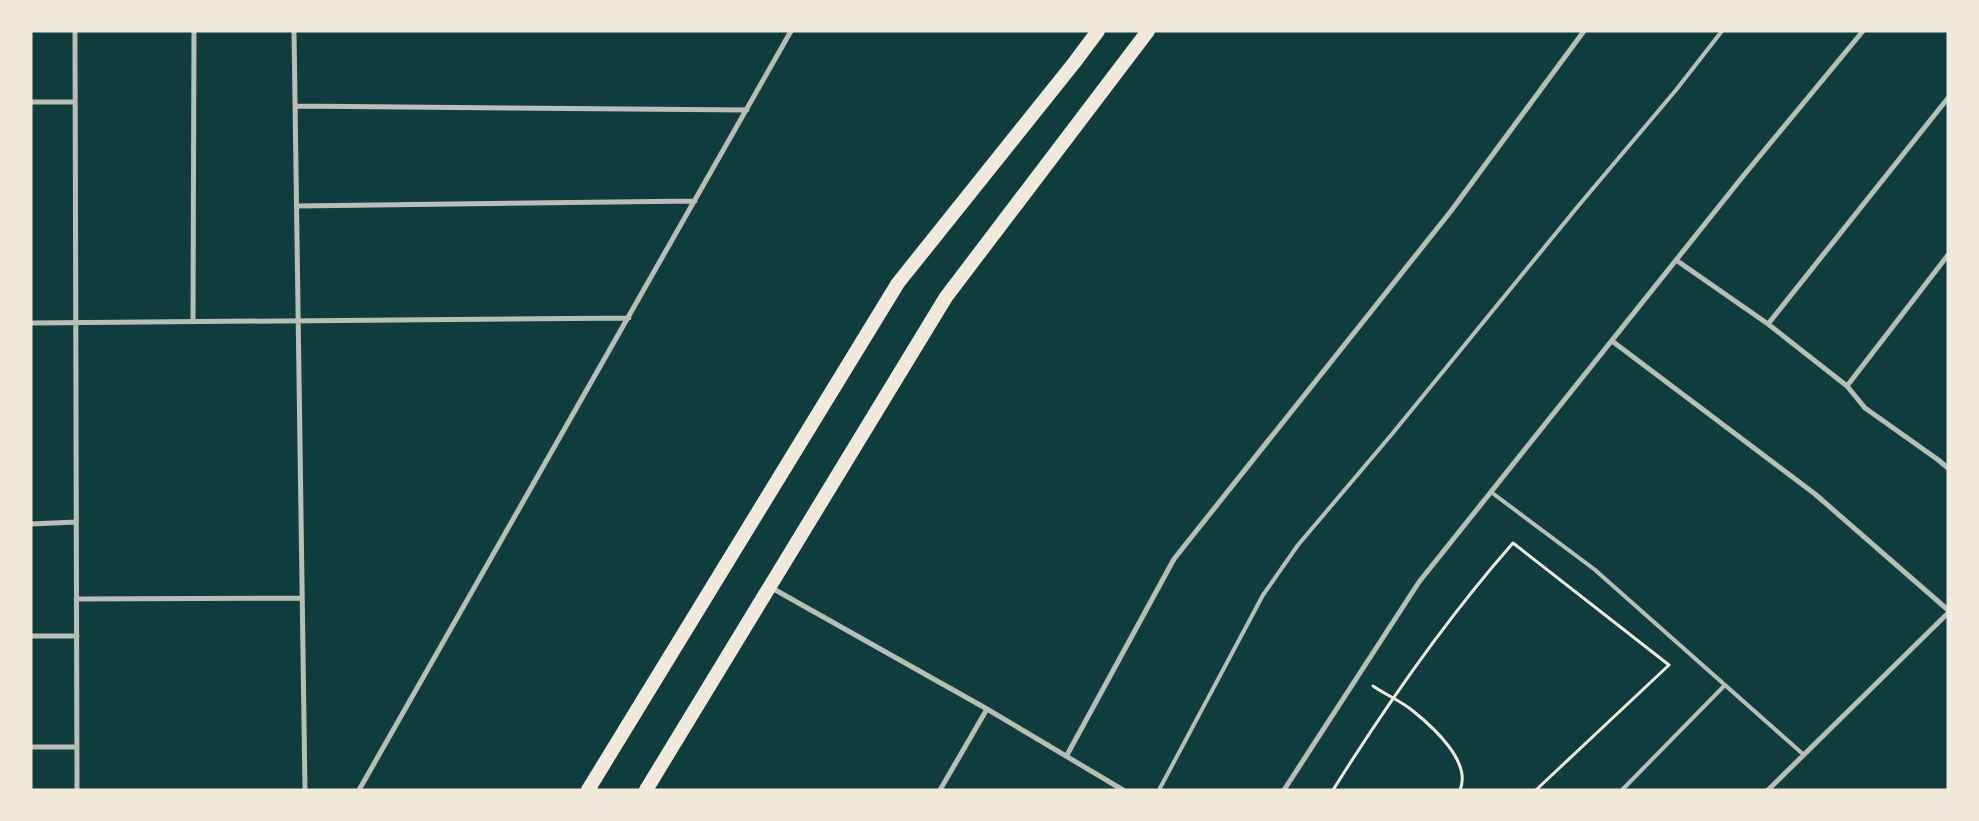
<svg xmlns="http://www.w3.org/2000/svg" width="1979" height="821" viewBox="0 0 1979 821" font-family="'Source Serif 4',serif">
  <style>
    .lines { fill: none; stroke-linecap: round; stroke-linejoin: round }
    .path { stroke: #f1e9da; stroke-width: 3 }
    .service { stroke: #b8beb3; stroke-width: 4 }
    .minor { stroke: #b8beb3; stroke-width: 5 }
    .trunk { stroke: #f1e9da; stroke-width: 14 }
  </style>
  <rect width="100%" height="100%" fill="#0f3d3e"/>
  <g class="lines">
    <!-- path -->
    <path class="path" d="M 1373,686 C 1386,695 1401,701 1413,711 C 1433,727 1472,762 1460,790
      M 1333,790 C 1387,704 1446,619 1513,543 L 1669,665 L 1536,790"/>
    <!-- service -->
    <path class="service" d="M 1491,492 L 1594,569 L 1804,755
      M 1159,790 L 1263,595 L 1298,545 L 1392,434 L 1579,205 L 1676,90 L 1722,31
      M 1622,790 L 1724,686"/>
    <!-- minor -->
    <path class="minor" d="M 75,31 L 77,790
      M 294,31 L 305,790
      M 31,102 L 75,102
      M 295,106 L 747,110
      M 297,206 L 695,201
      M 1676,260 L 1768,324 L 1847,386 L 1865,408 L 1937,459 L 1948,468
      M 193,322 L 194,31
      M 31,323 L 629,318
      M 1768,324 L 1948,98
      M 1612,341 L 1815,494 L 1948,610
      M 1847,386 L 1948,255
      M 31,524 L 76,522
      M 770,587 L 987,709 L 1123,790
      M 76,599 L 302,598
      M 31,636 L 77,636
      M 31,747 L 77,747
      M 1067,755 L 1174,559 L 1451,211 L 1584,31
      M 359,790 L 791,31
      M 940,790 L 987,709
      M 1284,790 L 1419,582 L 1744,175 L 1863,31
      M 1768,790 L 1948,613"/>
    <!-- trunk -->
    <path class="trunk" d="M 588,790 L 898,283 L 1074,63 L 1098,31
      M 646,790 L 946,297 L 1148,31"/>
  </g>
  <!-- border -->
  <rect width="1979" height="821" fill="none" stroke="#f1e9da" stroke-width="65"/>
</svg>
